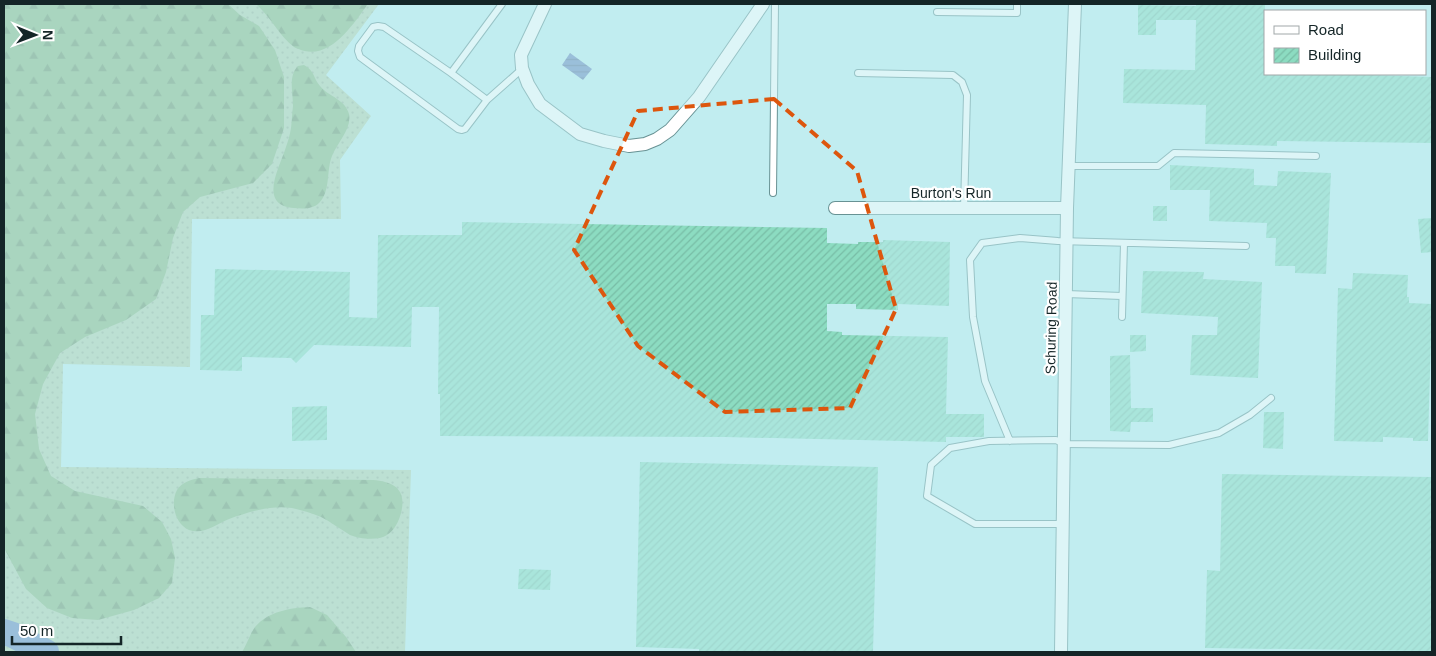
<svg xmlns="http://www.w3.org/2000/svg" width="1436" height="656" viewBox="0 0 1436 656" font-family="Arial,sans-serif">
  <style>
    .grass { fill: url(#grass-dots) }
    .forest { fill: url(#forest-firs) }
    .water { fill: url(#water-rules) }
    .lines { fill: none; stroke-linecap: round; stroke-linejoin: round }
    .river { stroke: #6c88be; stroke-width: 26 }
    .building { fill: url(#building-hatch) }
    .service-casing { stroke: #689294; stroke-width: 8 }
    .minor-casing { stroke: #689294; stroke-width: 14 }
    .service { stroke: #fff; stroke-width: 6 }
    .minor { stroke: #fff; stroke-width: 12 }
    .marked { fill: none; stroke: #dd560d; stroke-width: 4; stroke-dasharray: 10 6; stroke-linejoin: round }
    .labels { text-anchor: middle; stroke-width: 4.5; stroke-linejoin: round; paint-order: stroke }
    .street-label { font-size: 14px; fill: #142527; stroke: #fff }
  </style>
  <defs>
    <pattern id="grass-dots" width="8" height="8" patternUnits="userSpaceOnUse" patternTransform="scale(1.25)"><rect width="8" height="8" fill="#b5d0af"/><path d="M2 2h.1M6 6h.1" fill="none" stroke="#9bb297" stroke-width="1.8" stroke-linecap="round"/></pattern>
    <pattern id="forest-firs" width="22" height="20" patternUnits="userSpaceOnUse" patternTransform="scale(1.25)"><rect width="22" height="20" fill="#8cb883"/><path d="M5 1l3.5 6h-7zM16 11l3.5 6h-7z" fill="#71956b"/></pattern>
    <pattern id="water-rules" width="6" height="5" patternUnits="userSpaceOnUse" patternTransform="scale(1.25)"><rect width="6" height="5" fill="#6c88be"/><path d="M0 2.5h6" fill="none" stroke="#586f9a"/></pattern>
    <pattern id="building-hatch" width="6" height="6" patternUnits="userSpaceOnUse" patternTransform="scale(1.25)"><rect width="6" height="6" fill="#8cdcc1"/><path d="M-1 1l2-2M0 6l6-6M5 7l2-2" fill="none" stroke="#78bda6"/></pattern>
  </defs>
  <rect width="100%" height="100%" fill="#c1edf0"/>
  <!-- grass -->
  <path class="grass" d="M 4,4 L 379,4 L 326,75 L 371,116 L 340,160 L 341,219 L 192,219 L 190,367 L 63,364 L 61,467 L 411,470 L 405,652 L 4,652 Z"/>
  <!-- forest -->
  <path class="forest" d="M 4,4 L 228,4 L 240,15 L 259,26 L 275,50 L 284,77 L 284,128 L 272,164 L 253,183 L 200,197 L 183,212 L 173,238 L 166,272 L 156,299 L 126,320 L 85,337 L 60,353 L 43,384 L 35,414 L 39,449 L 51,476 L 75,491 L 143,506 L 162,522 L 171,539 L 175,558 L 172,583 L 159,598 L 134,610 L 98,620 L 72,618 L 47,608 L 26,589 L 4,548 Z
    M 256,4 L 368,4 C 353,24 331,60 301,50 C 299,49 295,48 294,47 C 280,37 270,16 256,4 Z
    M 304,65 C 315,71 313,78 320,86 C 329,97 345,99 349,114 C 352,129 337,143 332,156 C 326,171 331,191 319,203 C 313,209 303,209 294,208 C 257,205 280,167 286,147 C 288,141 290,135 291,128 C 292,121 292,113 293,106 C 293,92 288,76 298,66 Z
    M 199,478 L 373,480 C 394,482 407,489 401,513 C 399,521 394,531 387,535 C 378,541 360,539 350,535 C 340,529 331,522 321,517 C 312,513 301,510 292,508 C 270,505 249,512 229,519 C 216,524 204,535 189,530 C 175,524 170,503 177,490 C 182,482 191,480 199,478 Z
    M 310,607 L 327,615 L 346,637 L 356,652 L 242,652 C 247,644 250,634 255,627 C 269,611 290,608 310,607 Z"/>
  <!-- water -->
  <path class="water" d="M 570,53 L 592,69 L 583,80 L 562,65 Z"/>
  <g class="lines">
    <!-- river -->
    <path class="river" d="M 4,632 L 13,635 L 46,652"/>
  </g>
  <!-- building -->
  <path class="building" d="M 1196,4 L 1265,4 L 1265,74 L 1370,74 L 1370,75 L 1432,77 L 1432,143 L 1277,141 L 1277,146 L 1205,144 L 1206,105 L 1123,103 L 1124,69 L 1195,70 L 1196,20 L 1156,20 L 1156,35 L 1138,35 L 1138,5 L 1196,6 Z
    M 1170,165 L 1254,169 L 1254,185 L 1277,186 L 1278,171 L 1331,173 L 1326,274 L 1295,273 L 1295,266 L 1275,266 L 1276,238 L 1266,238 L 1267,223 L 1209,221 L 1210,190 L 1170,190 Z
    M 1153,206 L 1167,206 L 1167,221 L 1153,221 Z
    M 1432,218 L 1432,252 L 1421,253 L 1418,219 Z
    M 462,222 L 827,228 L 827,243 L 858,244 L 858,242 L 883,242 L 883,240 L 950,242 L 949,306 L 898,304 L 898,310 L 856,309 L 856,304 L 827,304 L 827,331 L 842,332 L 842,335 L 948,337 L 946,414 L 984,414 L 984,437 L 946,437 L 946,442 L 725,437 L 440,436 L 440,394 L 438,394 L 439,307 L 412,307 L 411,347 L 314,345 L 296,363 L 291,358 L 242,357 L 242,371 L 200,370 L 201,315 L 214,315 L 215,269 L 350,272 L 349,317 L 377,318 L 378,235 L 462,235 Z
    M 1143,271 L 1204,272 L 1203,279 L 1262,282 L 1258,378 L 1190,375 L 1192,335 L 1217,335 L 1218,317 L 1141,313 Z
    M 1353,273 L 1408,275 L 1407,297 L 1409,297 L 1409,303 L 1432,304 L 1428,441 L 1413,441 L 1413,438 L 1383,437 L 1383,442 L 1334,441 L 1338,288 L 1352,289 Z
    M 1130,335 L 1146,335 L 1146,351 L 1130,352 Z
    M 1130,355 L 1131,408 L 1153,408 L 1153,422 L 1131,422 L 1130,432 L 1110,431 L 1110,356 Z
    M 327,406 L 327,440 L 292,441 L 292,407 Z
    M 1264,412 L 1284,412 L 1283,449 L 1263,448 Z
    M 640,462 L 878,467 L 873,652 L 753,652 L 699,651 L 699,649 L 636,647 Z
    M 1222,474 L 1432,477 L 1432,651 L 1205,648 L 1207,570 L 1220,571 Z
    M 519,569 L 551,570 L 550,590 L 518,589 Z"/>
  <g class="lines">
    <defs>
      <path id="service" d="M 502,4 L 451,73 L 487,100 L 522,69
        M 937,12 L 1017,13 L 1017,4
        M 451,73 L 384,27 L 378,26 L 373,27 L 359,46 L 358,51 L 360,57 L 458,129 L 462,130 L 465,129 L 487,100
        M 858,73 L 953,75 L 962,82 L 967,95 L 964,208
        M 1069,166 L 1158,166 L 1174,153 L 1316,156
        M 773,193 L 775,4
        M 1066,294 L 1122,296
        M 1122,317 L 1124,243
        M 1010,441 L 985,381 L 973,317 L 970,260 L 982,243 L 1020,238 L 1058,241 L 1246,246
        M 1063,524 L 975,524 L 927,496 L 931,465 L 950,448 L 989,441 L 1056,440 L 1064,444 L 1169,445 L 1219,433 L 1250,415 L 1271,398"/>
      <path id="minor" d="M 545,4 L 521,55 L 522,68 L 528,84 L 540,104 L 580,134 L 604,141 L 629,146 L 645,144 L 657,139 L 670,130 L 699,97 L 763,4
        M 835,208 L 1067,208
        M 1061,652 L 1067,208 L 1075,4"/>
    </defs>
    <!-- service casing -->
    <use href="#service" class="service-casing"/>
    <!-- minor casing -->
    <use href="#minor" class="minor-casing"/>
    <!-- service -->
    <use href="#service" class="service"/>
    <!-- minor -->
    <use href="#minor" class="minor"/>
  </g>
  <!-- marked area -->
  <path d="M0 0H1436V656H0ZM 774,99 L 857,171 L 896,309 L 850,408 L 725,412 L 638,346 L 574,250 L 638,111 Z" fill="#c1edf0" fill-opacity=".55" fill-rule="evenodd"/>
  <path class="marked" d="M 774,99 L 857,171 L 896,309 L 850,408 L 725,412 L 638,346 L 574,250 L 638,111 Z"/>
  <g class="labels">
    <!-- street labels -->
    <g class="street-label">
      <text x="951" y="198">Burton's Run</text>
      <text transform="translate(1051 328) rotate(-89)" y="5">Schuring Road</text>
    </g>
  </g>
  <!-- border -->
  <rect width="1436" height="656" fill="none" stroke="#142527" stroke-width="10"/>
  <!-- legend -->
  <rect x="1264" y="10" width="162" height="65" fill="#ffffff" stroke="#a1a8a9"/>
  <rect x="1274" y="26" width="25" height="8" fill="#ffffff" stroke="#a1a8a9"/>
  <text x="1308" y="35" font-size="15" fill="#142527">Road</text>
  <rect x="1274" y="48" width="25" height="15" fill="url(#building-hatch)" stroke="#a1a8a9"/>
  <text x="1308" y="60" font-size="15" fill="#142527">Building</text>
  <!-- north arrow -->
  <g transform="translate(35 35) rotate(91)" stroke="#ffffff" stroke-width="4" paint-order="stroke">
  <path d="M0-4L9 19L0 12L-9 19Z" fill="#142527"/>
  <text y="-8" font-size="14" font-weight="bold" text-anchor="middle" fill="#142527">N</text>
  </g>
  <!-- scale -->
  <path d="M12 636v8h109v-8" fill="none" stroke="#142527" stroke-width="2.5"/>
  <text x="20" y="636" font-size="15" fill="#142527" stroke="#ffffff" stroke-width="4" paint-order="stroke">50 m</text>
</svg>
